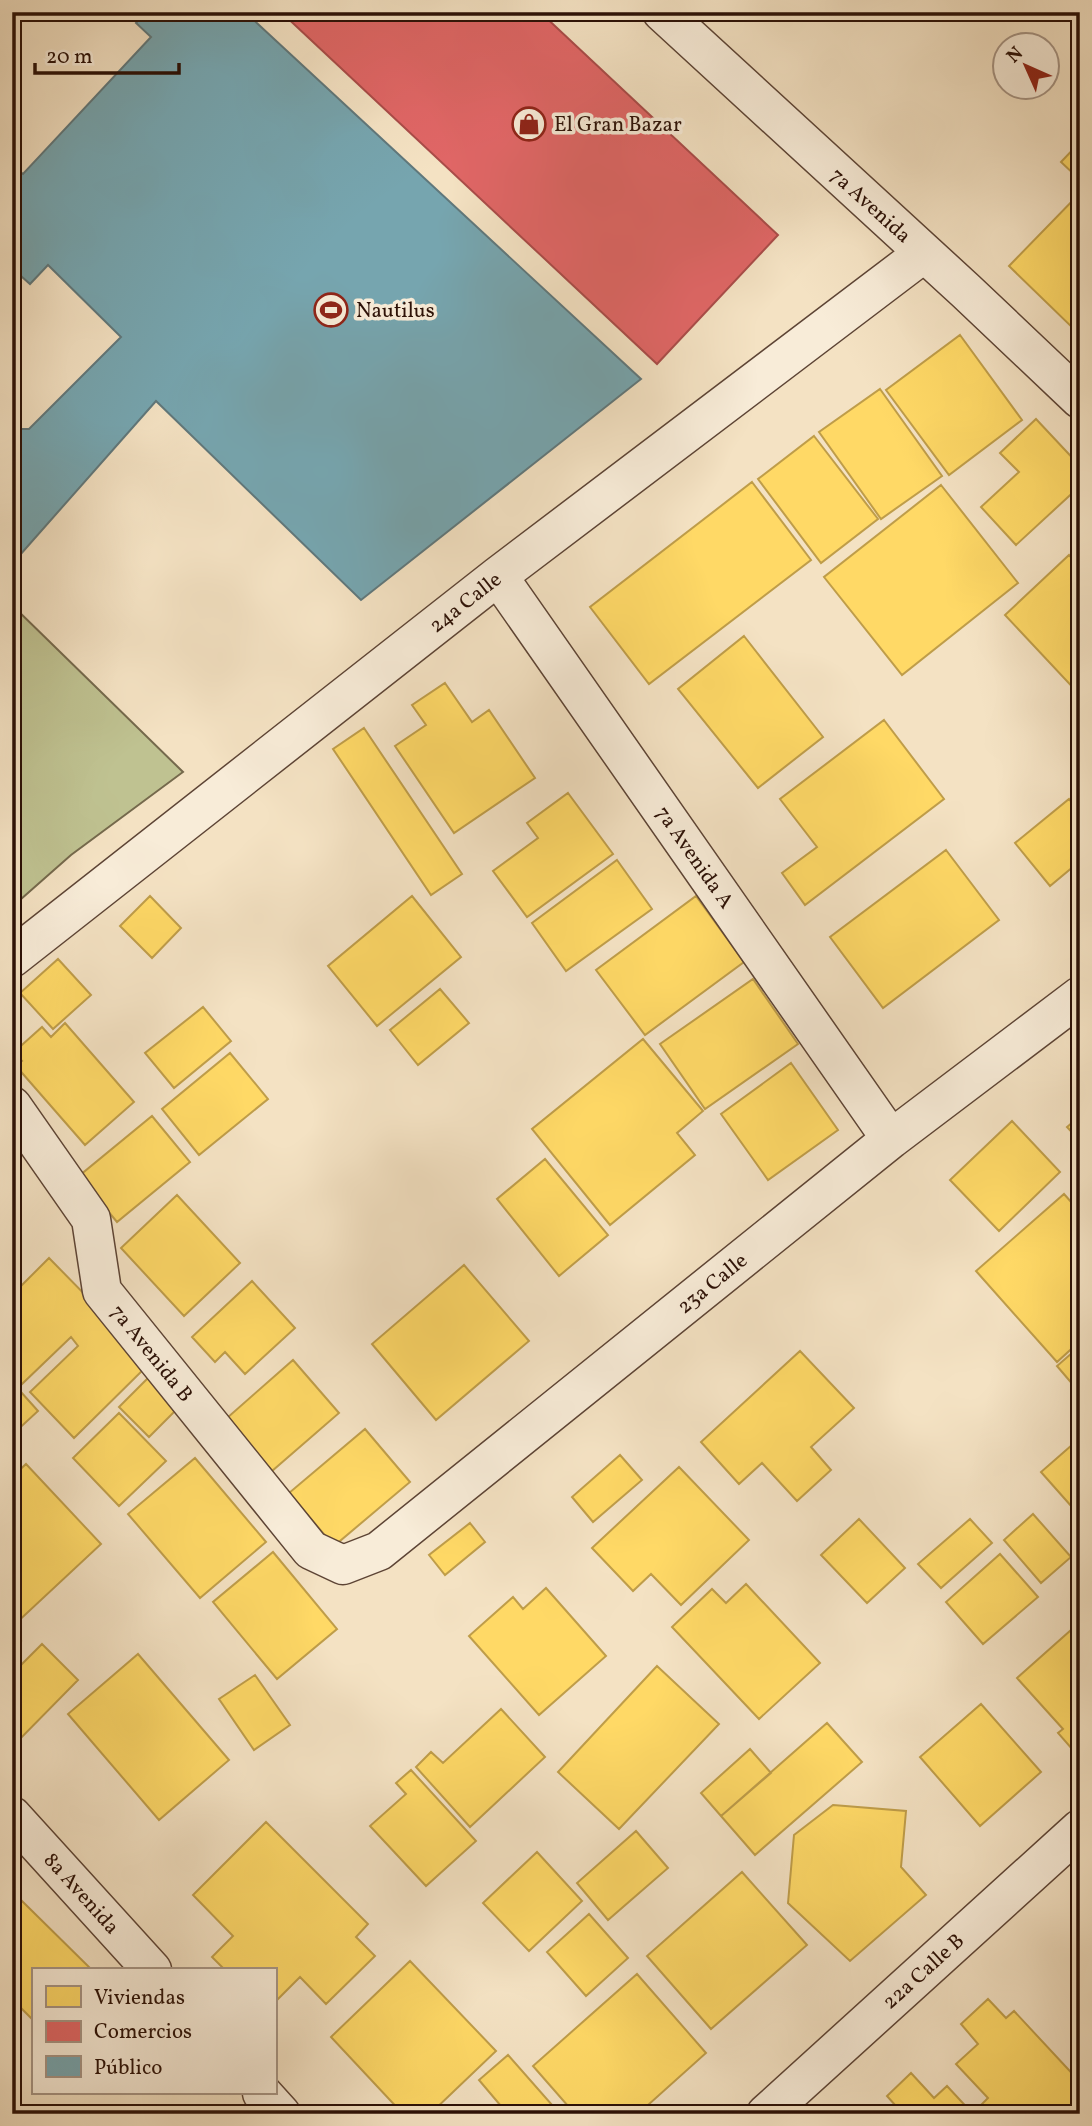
<svg xmlns="http://www.w3.org/2000/svg" width="1092" height="2126" viewBox="0 0 1092 2126" font-family="Vollkorn,serif">
  <style>
    .green { fill: #bfc291; stroke: #75694c; stroke-width: 2 }
    .homes { fill: #ffd966; stroke: #bf9d49; stroke-width: 2 }
    .shops { fill: #e06666; stroke: #aa4c49; stroke-width: 2 }
    .public { fill: #76a5af; stroke: #60787c; stroke-width: 2 }
    .lines { fill: none; stroke-linecap: round; stroke-linejoin: round }
    .minor-casing { stroke: #5d4435; stroke-width: 41 }
    .minor { stroke: #f8ecd8; stroke-width: 38 }
    .labels { text-anchor: middle; stroke-width: 7; stroke-linejoin: round; paint-order: stroke }
    .poi-label { font-size: 21px; fill: #2b1006; stroke: #f8ecd8; text-anchor: start }
    .street-label { font-size: 21px; fill: #2b1006; stroke: #f8ecd8 }
  </style>
  <rect width="100%" height="100%" fill="#f4e2c3"/>
  <filter id="stains"><feTurbulence type="fractalNoise" baseFrequency=".00286" numOctaves="4"/><feColorMatrix values="0 0 0 0 .2 0 0 0 0 .09 0 0 0 0 .02 0 0 0 .5 -.17"/></filter>
  <radialGradient id="worn" r=".72"><stop offset=".6" stop-color="#630" stop-opacity="0"/><stop offset="1" stop-color="#630" stop-opacity=".3"/></radialGradient>
  <!-- green -->
  <path class="green" d="M 12,605 L 183,772 L 71,855 L 12,907 Z"/>
  <!-- homes -->
  <path class="homes" d="M 1080,142 L 1080,180 L 1061,162 Z
    M 1080,193 L 1080,335 L 1009,266 Z
    M 960,335 L 1022,420 L 949,475 L 886,390 Z
    M 880,389 L 942,476 L 881,519 L 819,432 Z
    M 1036,419 L 1080,466 L 1080,486 L 1016,545 L 981,507 L 1019,472 L 1000,453 Z
    M 814,436 L 878,519 L 821,563 L 758,479 Z
    M 752,482 L 811,560 L 649,684 L 590,607 Z
    M 941,485 L 1018,583 L 902,675 L 824,577 Z
    M 1069,555 L 1080,567 L 1079,694 L 1005,615 Z
    M 744,636 L 823,737 L 758,788 L 678,689 Z
    M 445,683 L 472,722 L 489,710 L 535,778 L 454,833 L 395,746 L 426,725 L 412,705 Z
    M 884,720 L 944,799 L 805,905 L 782,873 L 817,847 L 780,799 Z
    M 364,728 L 462,874 L 431,895 L 333,749 Z
    M 568,793 L 613,854 L 527,917 L 493,871 L 538,838 L 527,823 Z
    M 1069,799 L 1080,812 L 1080,861 L 1050,886 L 1015,843 Z
    M 946,850 L 999,920 L 883,1008 L 830,937 Z
    M 617,860 L 652,909 L 566,971 L 532,923 Z
    M 150,896 L 181,928 L 152,958 L 120,926 Z
    M 412,896 L 461,957 L 377,1026 L 328,966 Z
    M 696,896 L 744,962 L 645,1035 L 596,970 Z
    M 58,959 L 91,995 L 53,1029 L 20,993 Z
    M 753,979 L 798,1044 L 705,1109 L 660,1044 Z
    M 440,989 L 469,1023 L 418,1065 L 390,1030 Z
    M 203,1007 L 231,1041 L 174,1088 L 145,1053 Z
    M 65,1023 L 134,1102 L 85,1145 L 16,1066 L 22,1061 L 14,1052 L 42,1027 L 51,1037 Z
    M 643,1039 L 703,1111 L 677,1133 L 695,1155 L 610,1225 L 532,1129 Z
    M 230,1053 L 268,1099 L 199,1155 L 162,1109 Z
    M 791,1063 L 838,1130 L 768,1180 L 721,1114 Z
    M 152,1116 L 190,1162 L 117,1222 L 79,1176 Z
    M 1080,1116 L 1080,1141 L 1067,1127 Z
    M 1012,1121 L 1060,1172 L 999,1231 L 950,1180 Z
    M 545,1159 L 608,1235 L 559,1276 L 497,1199 Z
    M 1064,1194 L 1080,1212 L 1080,1341 L 1057,1362 L 976,1271 Z
    M 177,1195 L 240,1263 L 184,1316 L 121,1248 Z
    M 49,1258 L 151,1362 L 74,1438 L 30,1392 L 78,1346 L 71,1337 L 22,1384 L 12,1374 L 12,1295 Z
    M 464,1265 L 529,1341 L 436,1420 L 372,1344 Z
    M 252,1281 L 295,1328 L 245,1374 L 225,1352 L 215,1362 L 192,1337 Z
    M 1080,1346 L 1080,1393 L 1057,1366 Z
    M 800,1351 L 854,1408 L 811,1447 L 831,1470 L 797,1501 L 762,1463 L 739,1484 L 701,1442 Z
    M 293,1360 L 339,1413 L 272,1471 L 227,1418 Z
    M 149,1377 L 179,1407 L 149,1437 L 119,1407 Z
    M 12,1382 L 38,1411 L 12,1435 Z
    M 119,1413 L 166,1461 L 119,1506 L 73,1458 Z
    M 365,1429 L 410,1482 L 334,1546 L 289,1493 Z
    M 1080,1438 L 1080,1516 L 1041,1472 Z
    M 620,1455 L 642,1480 L 593,1522 L 572,1497 Z
    M 195,1458 L 266,1542 L 200,1598 L 128,1514 Z
    M 26,1464 L 101,1544 L 12,1627 L 12,1477 Z
    M 679,1467 L 749,1540 L 681,1605 L 651,1574 L 633,1591 L 592,1548 Z
    M 1033,1514 L 1071,1557 L 1041,1583 L 1004,1540 Z
    M 859,1519 L 905,1568 L 867,1603 L 821,1555 Z
    M 970,1519 L 992,1543 L 941,1588 L 918,1564 Z
    M 470,1523 L 485,1542 L 445,1575 L 429,1555 Z
    M 273,1552 L 337,1629 L 277,1679 L 213,1602 Z
    M 1000,1554 L 1038,1597 L 983,1644 L 946,1602 Z
    M 746,1584 L 820,1663 L 759,1719 L 672,1627 L 712,1589 L 726,1603 Z
    M 546,1588 L 606,1656 L 539,1715 L 469,1636 L 513,1597 L 523,1609 Z
    M 1080,1622 L 1080,1758 L 1058,1733 L 1063,1729 L 1017,1678 Z
    M 12,1631 L 21,1641 L 12,1649 Z
    M 42,1644 L 78,1680 L 16,1743 L 12,1740 L 12,1674 Z
    M 138,1654 L 229,1760 L 159,1820 L 68,1714 Z
    M 657,1666 L 719,1724 L 619,1829 L 558,1772 Z
    M 255,1675 L 290,1725 L 254,1750 L 219,1699 Z
    M 981,1704 L 1041,1772 L 980,1826 L 920,1757 Z
    M 501,1709 L 545,1757 L 470,1827 L 416,1767 L 431,1752 L 443,1763 Z
    M 827,1723 L 862,1762 L 755,1855 L 721,1816 Z
    M 750,1749 L 771,1773 L 721,1816 L 701,1793 Z
    M 411,1770 L 476,1841 L 426,1886 L 370,1826 L 406,1794 L 396,1783 Z
    M 833,1805 L 906,1811 L 901,1867 L 926,1895 L 850,1961 L 788,1903 L 794,1835 Z
    M 266,1822 L 368,1924 L 356,1937 L 375,1956 L 326,2004 L 300,1977 L 275,2002 L 275,1970 L 225,1970 L 212,1957 L 233,1936 L 193,1895 Z
    M 636,1831 L 668,1868 L 608,1920 L 577,1883 Z
    M 537,1852 L 582,1901 L 529,1951 L 483,1903 Z
    M 742,1872 L 807,1945 L 711,2029 L 647,1956 Z
    M 22,1901 L 92,1970 L 33,1970 L 33,2020 L 12,1999 L 12,1912 Z
    M 589,1914 L 628,1958 L 586,1996 L 547,1952 Z
    M 410,1961 L 496,2051 L 430,2114 L 403,2114 L 331,2037 Z
    M 637,1974 L 706,2053 L 638,2114 L 575,2114 L 533,2066 Z
    M 988,1999 L 1006,2018 L 1014,2011 L 1080,2082 L 1080,2114 L 989,2114 L 981,2105 L 988,2098 L 956,2064 L 978,2044 L 961,2024 Z
    M 508,2055 L 560,2114 L 493,2114 L 501,2106 L 479,2080 Z
    M 911,2073 L 934,2098 L 947,2086 L 973,2114 L 903,2114 L 887,2096 Z"/>
  <!-- shops -->
  <path class="shops" d="M 281,12 L 540,12 L 778,235 L 657,364 Z"/>
  <!-- public -->
  <path class="public" d="M 145,12 L 245,12 L 641,379 L 361,600 L 156,401 L 12,564 L 12,429 L 29,429 L 121,337 L 48,265 L 30,284 L 12,268 L 12,165 L 23,174 L 151,37 L 136,23 Z"/>
  <g class="lines">
    <defs>
      <path id="minor" d="M 662,12 L 966,291 L 1080,399
        M 498,576 L 891,1139
        M 12,958 L 498,576 L 924,253
        M 12,1106 L 91,1219 L 102,1291 L 311,1550 L 343,1565 L 379,1551 L 891,1139 L 1080,996
        M 12,1816 L 152,1970
        M 262,2093 L 281,2114
        M 766,2114 L 1080,1829"/>
    </defs>
    <!-- minor casing -->
    <use href="#minor" class="minor-casing"/>
    <!-- minor -->
    <use href="#minor" class="minor"/>
  </g>
  <!-- icons -->
  <defs>
    <symbol id="shop-ring" viewBox="-11 -11 22 22"><circle r="9.5" fill="#f8ecd8" stroke="#8f2418" stroke-width="1.5"/><path d="M-5-2.5h2.3a2.7 3.5 0 0 1 5.4 0H5L5.5 6h-11ZM-1.5-2.5h3a1.5 2.3 0 0 0-3 0Z" fill="#8f2418"/></symbol>
    <symbol id="stadium-ring" viewBox="-11 -11 22 22"><circle r="9.5" fill="#f8ecd8" stroke="#8f2418" stroke-width="1.5"/><path d="M0-5a6.5 5 0 1 0 0 10a6.5 5 0 1 0 0-10ZM-3.5-1.8h7v3.6h-7Z" fill="#8f2418"/></symbol>
  </defs>
  <g fill-rule="evenodd">
    <use href="#shop-ring" x="510" y="105" width="38" height="38"/>
    <use href="#stadium-ring" x="312" y="291" width="38" height="38"/>
  </g>
  <g class="labels">
    <!-- poi labels -->
    <g class="poi-label">
      <text x="554" y="131">El Gran Bazar</text>
      <text x="356" y="317">Nautilus</text>
    </g>
    <!-- street labels -->
    <g class="street-label">
      <text transform="translate(871 205) rotate(42)" y="7">7a Avenida</text>
      <text transform="translate(465 602) rotate(-38)" y="7">24a Calle</text>
      <text transform="translate(695 857) rotate(55)" y="7">7a Avenida A</text>
      <text transform="translate(712 1283) rotate(-39)" y="7">23a Calle</text>
      <text transform="translate(152 1353) rotate(51)" y="7">7a Avenida B</text>
      <text transform="translate(82 1893) rotate(48)" y="7">8a Avenida</text>
      <text transform="translate(923 1971) rotate(-42)" y="7">22a Calle B</text>
    </g>
  </g>
  <!-- margin -->
  <rect width="1092" height="2126" fill="none" stroke="#f4e2c3" stroke-width="42"/>
  <rect x="14" y="14" width="1064" height="2098" fill="none" stroke="#2b1006" stroke-width="3.5"/>
  <rect x="21" y="21" width="1050" height="2084" fill="none" stroke="#2b1006" stroke-width="2"/>
  <!-- legend -->
  <rect x="32" y="1968" width="245" height="126" fill="#f8ecd8" stroke="#a69484" stroke-width="2"/>
  <rect x="46" y="1986" width="35" height="21" fill="#ffd966" stroke="#a69484" stroke-width="2"/>
  <text x="94" y="2004" font-size="21" fill="#2b1006">Viviendas</text>
  <rect x="46" y="2021" width="35" height="21" fill="#e06666" stroke="#a69484" stroke-width="2"/>
  <text x="94" y="2038" font-size="21" fill="#2b1006">Comercios</text>
  <rect x="46" y="2056" width="35" height="21" fill="#76a5af" stroke="#a69484" stroke-width="2"/>
  <text x="94" y="2074" font-size="21" fill="#2b1006">Público</text>
  <!-- north arrow -->
  <g transform="translate(1026 66) rotate(315)"><circle r="33" fill="#f8ecd8" stroke="#a69484" stroke-width="2"/>
  <path d="M0-5L12 26L0 18L-12 26Z" fill="#8f2418"/>
  <text y="-10" font-size="19" font-weight="bold" text-anchor="middle" fill="#2b1006">N</text>
  </g>
  <!-- scale -->
  <path d="M35 63v10h144v-10" fill="none" stroke="#2b1006" stroke-width="3.5"/>
  <text x="46" y="63" font-size="21" fill="#2b1006" stroke="#f8ecd8" stroke-width="5" paint-order="stroke">20 m</text>
  <rect width="100%" height="100%" filter="url(#stains)"/>
  <rect width="100%" height="100%" fill="url(#worn)"/>
</svg>
